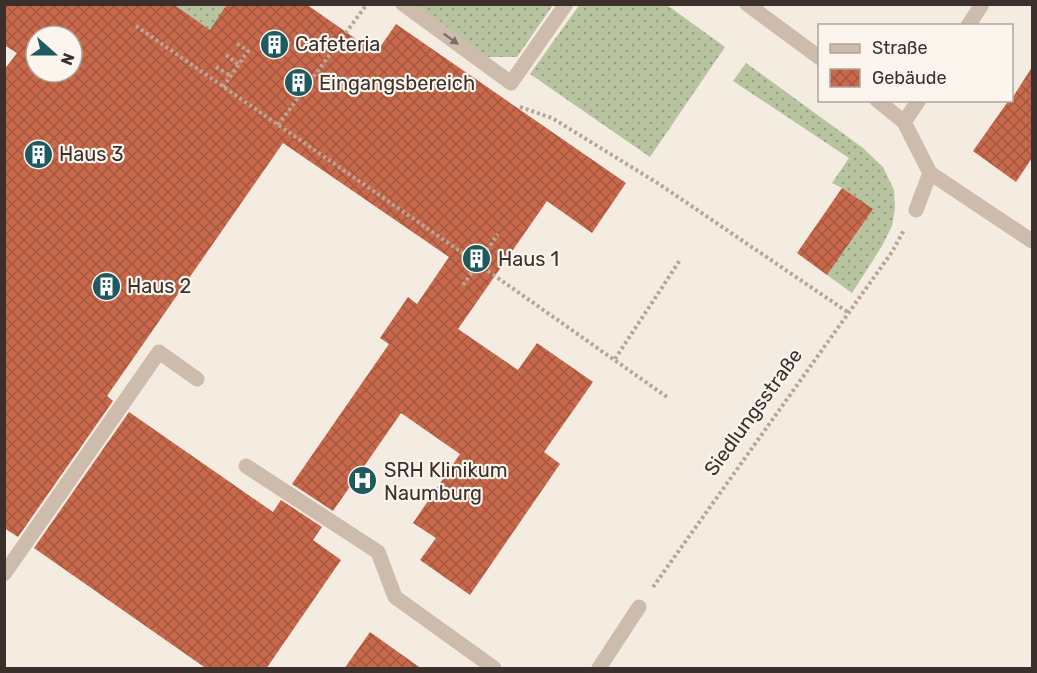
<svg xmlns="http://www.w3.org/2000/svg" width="1037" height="673" viewBox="0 0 1037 673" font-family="Rubik,sans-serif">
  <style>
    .grass { fill: url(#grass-dots) }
    .building { fill: url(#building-cross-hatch); fill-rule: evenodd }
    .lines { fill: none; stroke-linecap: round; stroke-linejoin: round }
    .path { stroke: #b9a596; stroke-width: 4; stroke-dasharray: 3 3; stroke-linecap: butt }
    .minor { stroke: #cdbbac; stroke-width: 15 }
    .oneway { fill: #7d6f65 }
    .labels { text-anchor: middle; stroke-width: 4.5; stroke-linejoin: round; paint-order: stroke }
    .poi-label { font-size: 20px; fill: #3b302b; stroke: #fbf5ee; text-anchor: start }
    .street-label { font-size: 20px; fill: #3b302b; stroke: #fbf5ee }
  </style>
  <defs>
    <pattern id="grass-dots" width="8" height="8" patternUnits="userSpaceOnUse" patternTransform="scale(1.5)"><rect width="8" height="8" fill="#b8c4a0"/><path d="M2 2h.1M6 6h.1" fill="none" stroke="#97a083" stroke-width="1.8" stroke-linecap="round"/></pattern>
    <pattern id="building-cross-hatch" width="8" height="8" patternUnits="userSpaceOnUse" patternTransform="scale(1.5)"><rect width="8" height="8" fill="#c8694b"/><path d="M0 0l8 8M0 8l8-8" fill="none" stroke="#a4573f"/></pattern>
  </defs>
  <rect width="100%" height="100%" fill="#f4ebe1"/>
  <!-- grass -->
  <path class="grass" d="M 580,4 L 667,5 L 725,47 L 650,157 L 530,74 Z
    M 173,5 L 225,5 L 220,37 Z
    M 416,5 L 553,5 L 517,57 L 487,57 Z
    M 746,63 L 863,148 L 883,167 L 894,190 L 895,208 L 892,226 L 882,246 L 852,293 L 827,275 L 842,188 L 832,183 L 849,158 L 733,81 Z"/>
  <!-- building -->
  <path class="building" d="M 4,4 L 173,4 L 210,30 L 227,4 L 306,4 L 376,53 L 396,24 L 626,183 L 592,233 L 547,201 L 458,329 L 518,370 L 537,343 L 593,382 L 544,452 L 560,464 L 470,595 L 420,560 L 436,538 L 413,523 L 460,454 L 401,413 L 333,511 L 292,484 L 389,344 L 380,338 L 408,297 L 417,304 L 449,257 L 283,143 L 107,396 L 113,401 L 18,537 L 4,528 L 4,70 L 17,53 L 4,45 ZM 36,36 L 72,36 L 72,72 L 36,72 Z
    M 1032,67 L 1032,158 L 1016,182 L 973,151 L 1009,100 L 1011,100 Z
    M 842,188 L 873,209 L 827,275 L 797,253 Z
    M 129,412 L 273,512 L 281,500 L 322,527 L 313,540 L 341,560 L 266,669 L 207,669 L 34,548 Z
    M 370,632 L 422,669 L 344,669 Z"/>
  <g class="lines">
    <!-- path -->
    <path class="path" d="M 136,26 L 477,263
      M 226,55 L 239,65
      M 216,67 L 231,76
      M 223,87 L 248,51 L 236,43
      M 520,107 L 552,118 L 659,184 L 849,313
      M 278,125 L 367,4
      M 478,264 L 667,397
      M 463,285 L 498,234
      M 615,359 L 680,260
      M 653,587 L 892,252 L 904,230"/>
    <!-- minor -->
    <path class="minor" d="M 403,4 L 511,83 L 566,4
      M 747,4 L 820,58
      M 968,26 L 982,4
      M 877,100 L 904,122 L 930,173 L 1032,241
      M 904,122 L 919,100
      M 916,210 L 930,173
      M 246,466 L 378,552 L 395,597 L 494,668
      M 4,574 L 159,352 L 197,379
      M 599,668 L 639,607"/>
  </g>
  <!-- one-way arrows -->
  <defs><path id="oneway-solid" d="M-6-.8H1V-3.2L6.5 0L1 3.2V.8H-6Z" transform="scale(1.5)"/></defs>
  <use class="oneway" href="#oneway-solid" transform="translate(451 39) rotate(36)"/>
  <!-- icons -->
  <defs>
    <symbol id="building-disc" viewBox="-11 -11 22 22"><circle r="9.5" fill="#1f5a5e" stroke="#fbf5ee"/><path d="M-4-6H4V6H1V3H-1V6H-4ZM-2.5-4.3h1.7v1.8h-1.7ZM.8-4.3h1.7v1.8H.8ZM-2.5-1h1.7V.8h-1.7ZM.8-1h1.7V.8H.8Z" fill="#fff"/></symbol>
    <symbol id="hospital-disc" viewBox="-11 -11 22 22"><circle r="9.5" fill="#1f5a5e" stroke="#fbf5ee"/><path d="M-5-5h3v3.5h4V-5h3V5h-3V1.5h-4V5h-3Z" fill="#fff"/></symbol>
  </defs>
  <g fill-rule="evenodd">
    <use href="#building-disc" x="258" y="28" width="33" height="33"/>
    <use href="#building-disc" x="282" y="66" width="33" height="33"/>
    <use href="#building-disc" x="22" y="138" width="33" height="33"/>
    <use href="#building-disc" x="460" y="242" width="33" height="33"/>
    <use href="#building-disc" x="90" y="270" width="33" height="33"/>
    <use href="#hospital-disc" x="346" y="464" width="33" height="33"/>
  </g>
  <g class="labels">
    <!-- poi labels -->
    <g class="poi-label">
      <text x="295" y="51">Cafeteria</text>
      <text x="319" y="90">Eingangsbereich</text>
      <text x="59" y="161">Haus 3</text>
      <text x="498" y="266">Haus 1</text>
      <text x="127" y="293">Haus 2</text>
      <text x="384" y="477">SRH Klinikum<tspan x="384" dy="23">Naumburg</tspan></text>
    </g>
    <!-- street labels -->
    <g class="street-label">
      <text transform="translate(753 412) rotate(-54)" y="7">Siedlungsstraße</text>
    </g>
  </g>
  <!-- border -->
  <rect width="1037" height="673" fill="none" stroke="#3b302b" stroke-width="12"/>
  <!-- legend -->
  <rect x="818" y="24" width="195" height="78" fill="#fbf5ee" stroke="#aea6a0" stroke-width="1.5"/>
  <rect x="830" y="44" width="30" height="9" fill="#cdbbac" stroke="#aea6a0" stroke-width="1.5"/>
  <text x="872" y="54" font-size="18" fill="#3b302b">Straße</text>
  <rect x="830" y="69" width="30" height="18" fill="url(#building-cross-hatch)" stroke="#aea6a0" stroke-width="1.5"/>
  <text x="872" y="84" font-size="18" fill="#3b302b">Gebäude</text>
  <!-- north arrow -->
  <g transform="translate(54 54) rotate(111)"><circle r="28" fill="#fbf5ee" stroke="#aea6a0" stroke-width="1.5"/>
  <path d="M0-4.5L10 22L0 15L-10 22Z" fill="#1f5a5e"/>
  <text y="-9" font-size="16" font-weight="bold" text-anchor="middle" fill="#3b302b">N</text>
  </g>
</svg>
